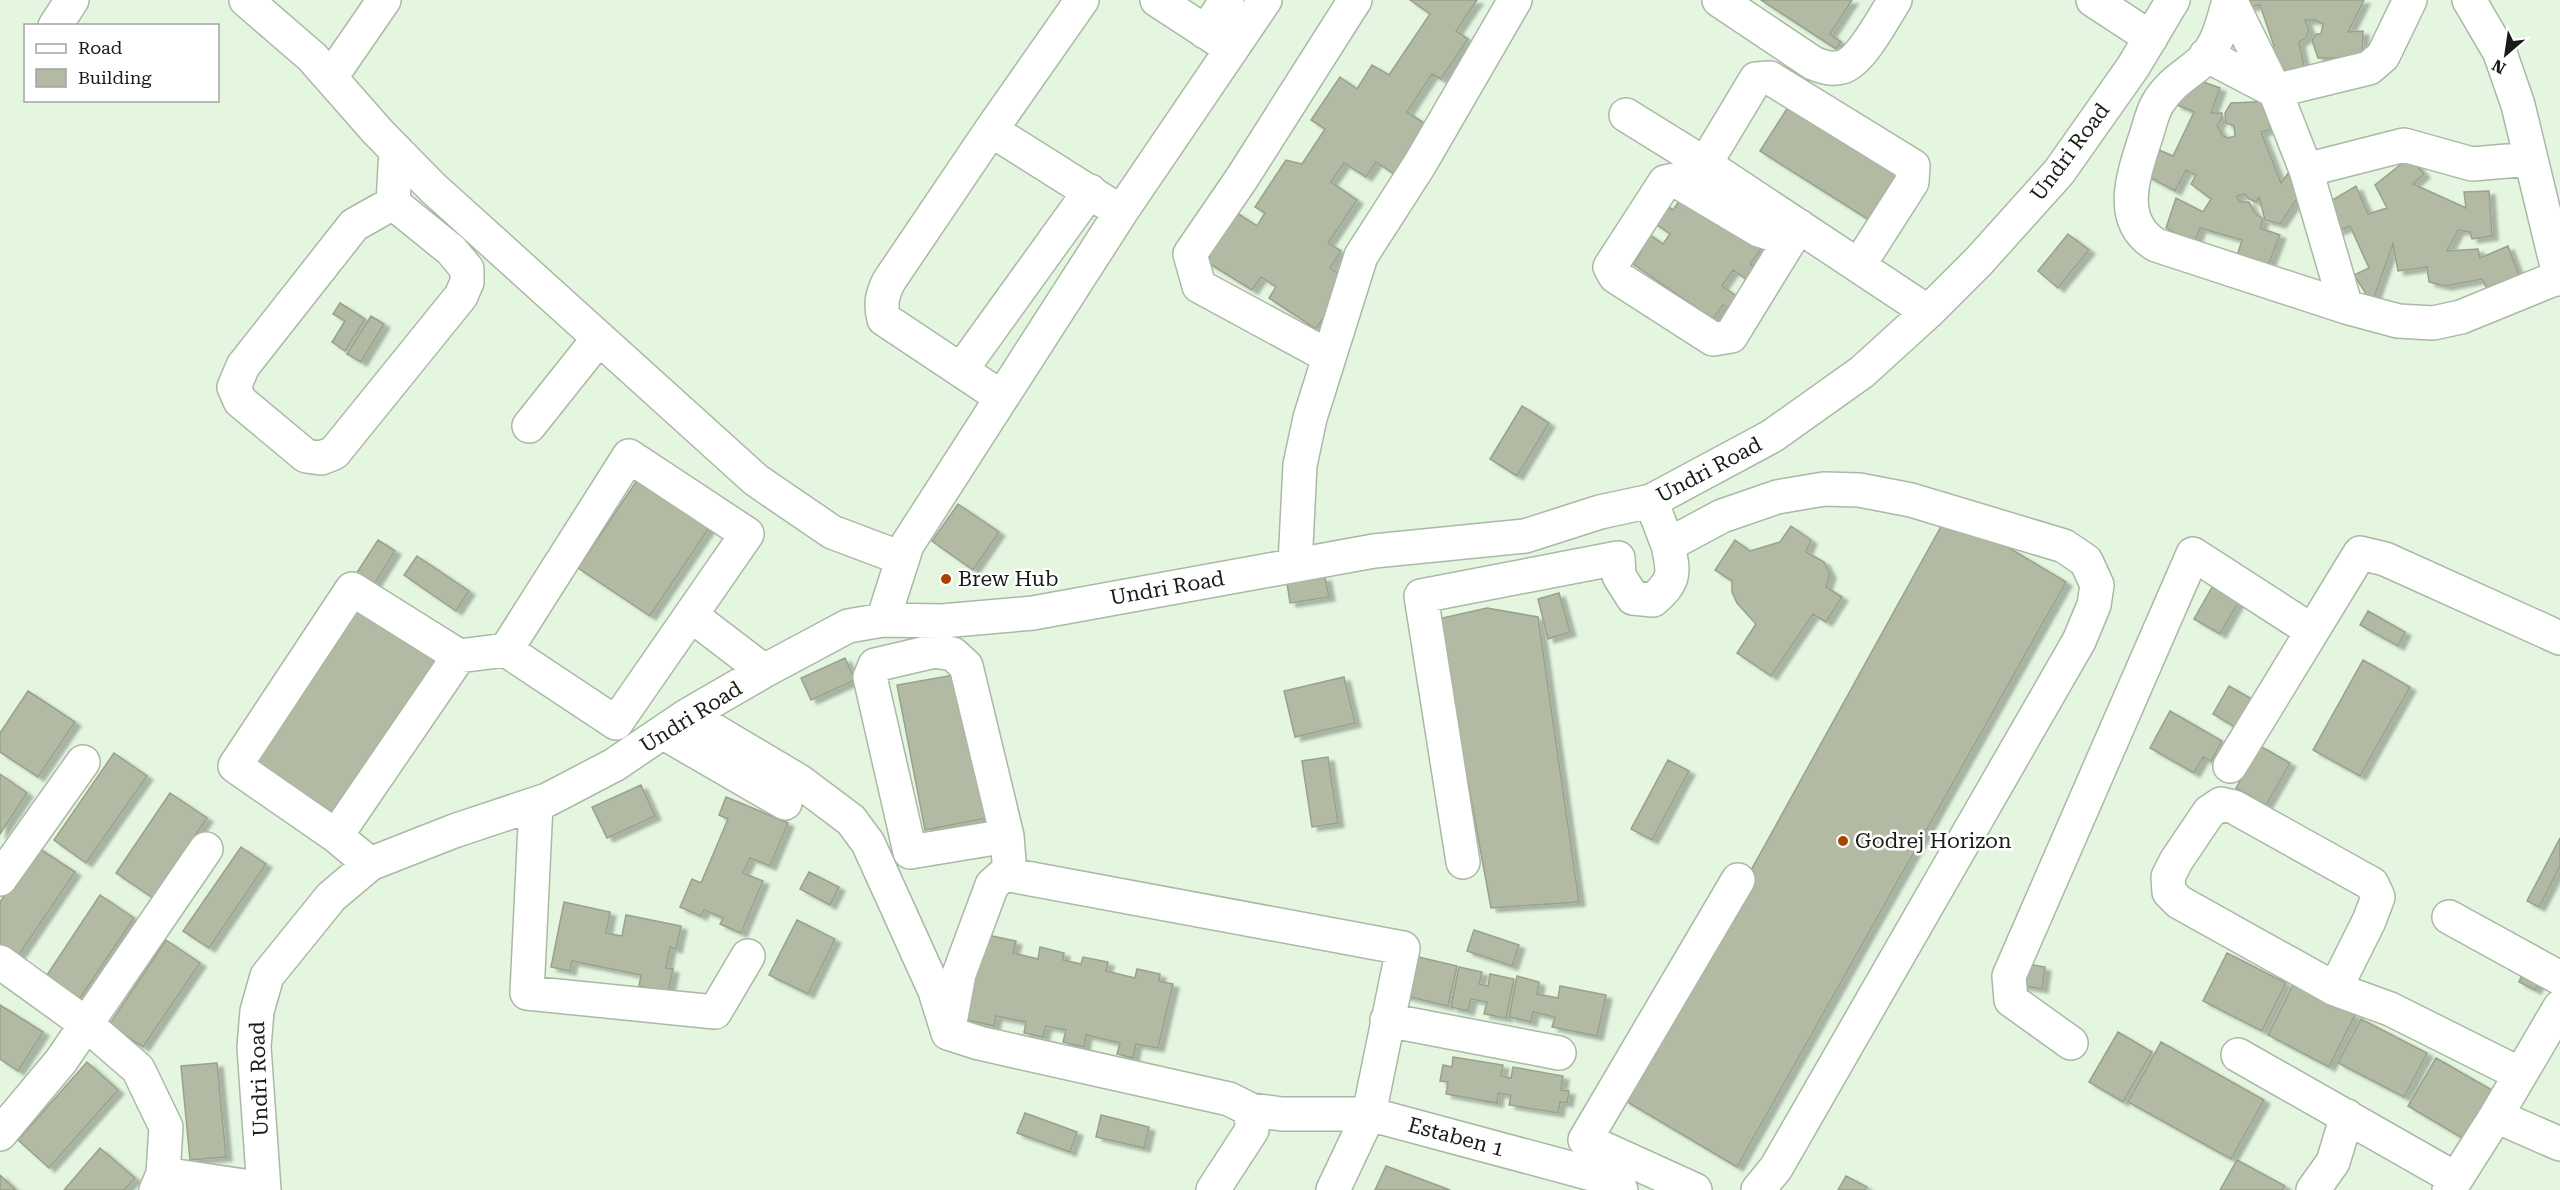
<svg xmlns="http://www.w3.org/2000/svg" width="2560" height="1190" viewBox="0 0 2560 1190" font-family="'Roboto Serif',serif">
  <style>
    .building { fill: #b3baa3; stroke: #9aa18b; stroke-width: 1.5; filter: url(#shadow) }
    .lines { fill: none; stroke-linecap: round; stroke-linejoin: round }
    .minor-casing { stroke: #a9b9a5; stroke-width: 36 }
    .minor { stroke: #fff; stroke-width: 33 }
    .poi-dot { fill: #a64500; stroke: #fff; stroke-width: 2 }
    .labels { text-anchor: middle; stroke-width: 5; stroke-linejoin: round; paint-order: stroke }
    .street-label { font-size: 21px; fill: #171c15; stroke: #fff }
    .poi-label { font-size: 21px; fill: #171c15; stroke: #fff; text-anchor: start }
  </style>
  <defs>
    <filter id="shadow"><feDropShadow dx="6" dy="4" stdDeviation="1.5" flood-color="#0004"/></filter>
  </defs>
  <rect width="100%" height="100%" fill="#e4f5e0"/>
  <!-- building -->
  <path class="building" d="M 1410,0 L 1477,0 L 1456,31 L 1468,39 L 1441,79 L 1432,74 L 1407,112 L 1430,127 L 1397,176 L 1376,162 L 1366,177 L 1344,163 L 1331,182 L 1357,200 L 1328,243 L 1341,251 L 1330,268 L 1348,280 L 1316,329 L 1269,298 L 1276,287 L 1261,277 L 1252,290 L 1202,259 L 1234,211 L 1257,226 L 1265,213 L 1255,207 L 1286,160 L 1302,164 L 1325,129 L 1311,120 L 1340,77 L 1357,89 L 1372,65 L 1389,75 L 1430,14 Z
    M 1761,0 L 1852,0 L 1830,34 L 1841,42 L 1836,49 Z
    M 2245,0 L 2364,0 L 2348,32 L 2363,31 L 2362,58 L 2318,58 L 2312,40 L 2316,34 L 2321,34 L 2323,24 L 2315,20 L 2305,20 L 2309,30 L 2306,38 L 2299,42 L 2305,71 L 2286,77 L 2280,63 L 2268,66 L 2263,50 L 2274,46 L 2260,5 L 2247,7 Z
    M 2187,76 L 2220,88 L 2211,113 L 2222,113 L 2222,118 L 2217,126 L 2223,136 L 2228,138 L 2235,136 L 2234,126 L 2226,123 L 2225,113 L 2231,103 L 2277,101 L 2276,128 L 2261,132 L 2281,183 L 2289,172 L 2303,190 L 2280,224 L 2265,220 L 2259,197 L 2256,202 L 2249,199 L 2245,194 L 2237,196 L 2239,202 L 2249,202 L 2254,212 L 2263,219 L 2260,228 L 2280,235 L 2266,271 L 2236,259 L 2242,240 L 2200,228 L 2194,244 L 2166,228 L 2176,198 L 2203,212 L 2211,199 L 2191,184 L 2196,175 L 2186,170 L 2175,191 L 2147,176 L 2157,149 L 2173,156 L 2194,112 L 2175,104 Z
    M 1790,104 L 1907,179 L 1877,225 L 1760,151 Z
    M 2410,157 L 2424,174 L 2413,184 L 2466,208 L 2464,192 L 2489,191 L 2492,236 L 2472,239 L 2470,232 L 2458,230 L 2447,251 L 2478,249 L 2480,258 L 2508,246 L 2520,278 L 2488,291 L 2482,279 L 2445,286 L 2429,282 L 2427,267 L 2398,271 L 2393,244 L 2372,303 L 2354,275 L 2369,268 L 2350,226 L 2337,231 L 2329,202 L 2356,186 L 2368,214 L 2387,208 L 2375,185 Z
    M 1684,194 L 1762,248 L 1750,264 L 1758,269 L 1750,282 L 1733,270 L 1722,286 L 1742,300 L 1733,312 L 1723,305 L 1713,319 L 1633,264 L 1642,251 L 1633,245 L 1643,230 L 1663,244 L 1670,234 L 1650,220 L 1662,203 L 1673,210 Z
    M 2068,234 L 2089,250 L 2058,288 L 2038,271 Z
    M 340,303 L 365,319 L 345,351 L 332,342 L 345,321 L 333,314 Z
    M 371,316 L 384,324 L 361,362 L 347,354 Z
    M 1522,406 L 1549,423 L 1517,476 L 1490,459 Z
    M 640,476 L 711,525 L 650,616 L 578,568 Z
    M 958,504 L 999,532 L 973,570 L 932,541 Z
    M 1949,512 L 2066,582 L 1737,1167 L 1624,1100 Z
    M 1791,526 L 1811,540 L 1806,552 L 1824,562 L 1830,574 L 1826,587 L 1842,597 L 1826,622 L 1813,614 L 1771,676 L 1737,653 L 1756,624 L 1737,603 L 1732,592 L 1732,581 L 1715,570 L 1735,540 L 1750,551 L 1780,542 Z
    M 378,540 L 395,551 L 370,591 L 352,580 Z
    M 417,556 L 469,591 L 456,611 L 404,575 Z
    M 1325,577 L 1329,597 L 1290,603 L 1287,583 Z
    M 2215,582 L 2241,597 L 2220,634 L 2194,619 Z
    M 1559,593 L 1570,632 L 1548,639 L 1538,599 Z
    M 355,606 L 437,662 L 328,823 L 246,767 Z
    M 1487,608 L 1538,617 L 1579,902 L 1491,908 L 1438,619 Z
    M 2368,611 L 2405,632 L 2398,646 L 2360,625 Z
    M 845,658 L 855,680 L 811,700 L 801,678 Z
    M 2363,660 L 2410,687 L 2360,776 L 2313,750 Z
    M 959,674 L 987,818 L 925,830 L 897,685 Z
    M 1344,677 L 1355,723 L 1295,737 L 1284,691 Z
    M 2229,686 L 2257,702 L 2240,730 L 2213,714 Z
    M 28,691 L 75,722 L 38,777 L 0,752 L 0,733 Z
    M 2170,711 L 2222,741 L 2211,761 L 2203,757 L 2194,773 L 2150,748 Z
    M 2260,746 L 2290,763 L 2266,805 L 2236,788 Z
    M 114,753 L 147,776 L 86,863 L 54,840 Z
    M 1328,757 L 1338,823 L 1312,827 L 1302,761 Z
    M 1668,760 L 1689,771 L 1652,840 L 1631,829 Z
    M 0,774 L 27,793 L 0,834 Z
    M 641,785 L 655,816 L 607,838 L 592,807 Z
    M 170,793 L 207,818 L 153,898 L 116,873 Z
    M 726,797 L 788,823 L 770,866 L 750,858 L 743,873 L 763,881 L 741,933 L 720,924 L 723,918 L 704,910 L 701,916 L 680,907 L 692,879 L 701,883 L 728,819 L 719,815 Z
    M 2560,838 L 2560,866 L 2539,907 L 2527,901 Z
    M 37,847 L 75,872 L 14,962 L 0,952 L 0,902 Z
    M 241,847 L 266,864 L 209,948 L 183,931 Z
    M 809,872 L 839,887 L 830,905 L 800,889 Z
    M 100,895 L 134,918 L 76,1004 L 43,981 Z
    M 564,902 L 610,912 L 606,933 L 622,936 L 626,915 L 681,926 L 676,949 L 670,947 L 666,968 L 673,969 L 668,992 L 639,986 L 641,975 L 572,961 L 570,971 L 551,967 Z
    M 797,920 L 835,939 L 808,994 L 769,975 Z
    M 1474,930 L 1519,945 L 1512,966 L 1467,951 Z
    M 983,934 L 1016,941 L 1013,953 L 1038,959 L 1040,947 L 1064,953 L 1063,960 L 1081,964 L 1083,957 L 1108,962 L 1106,971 L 1135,978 L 1137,969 L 1160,974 L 1159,981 L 1173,984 L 1158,1048 L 1136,1044 L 1133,1058 L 1117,1054 L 1120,1043 L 1086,1035 L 1084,1047 L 1063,1042 L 1066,1030 L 1046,1026 L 1043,1037 L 1024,1033 L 1026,1022 L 996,1016 L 994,1026 L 963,1019 Z
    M 166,940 L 200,963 L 143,1047 L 109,1025 Z
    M 2227,953 L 2286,983 L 2262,1031 L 2203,1001 Z
    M 1406,954 L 1457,966 L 1448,1006 L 1397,994 Z
    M 2022,963 L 2045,967 L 2042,989 L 2019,985 Z
    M 1459,967 L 1482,972 L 1479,984 L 1488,986 L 1490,974 L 1514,979 L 1506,1018 L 1484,1014 L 1487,1002 L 1471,999 L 1468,1011 L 1451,1007 Z
    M 2525,967 L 2542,976 L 2535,990 L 2519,982 Z
    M 1517,976 L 1539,982 L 1537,994 L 1558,998 L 1560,986 L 1606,995 L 1597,1036 L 1552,1027 L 1555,1017 L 1533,1012 L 1531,1022 L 1509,1017 Z
    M 2294,983 L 2355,1015 L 2329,1067 L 2268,1035 Z
    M 0,1005 L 43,1032 L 18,1071 L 0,1059 Z
    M 2361,1019 L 2427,1053 L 2404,1097 L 2338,1063 Z
    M 2118,1032 L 2152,1052 L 2123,1102 L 2089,1082 Z
    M 2161,1042 L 2264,1100 L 2231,1159 L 2128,1102 Z
    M 1453,1057 L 1503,1065 L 1501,1076 L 1511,1078 L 1513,1067 L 1563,1076 L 1561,1090 L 1569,1091 L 1567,1103 L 1560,1102 L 1558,1113 L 1509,1105 L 1511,1095 L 1498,1093 L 1497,1103 L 1446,1094 L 1448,1082 L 1440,1081 L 1443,1065 L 1452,1067 Z
    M 2436,1058 L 2497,1093 L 2469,1142 L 2408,1106 Z
    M 87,1062 L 118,1090 L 49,1168 L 18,1140 Z
    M 217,1063 L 226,1157 L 190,1160 L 181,1066 Z
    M 1025,1113 L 1077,1132 L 1070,1152 L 1017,1133 Z
    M 1101,1115 L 1149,1127 L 1144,1148 L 1096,1137 Z
    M 100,1148 L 135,1178 L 124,1190 L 64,1190 Z
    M 2237,1160 L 2285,1186 L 2282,1190 L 2220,1190 Z
    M 1386,1166 L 1450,1190 L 1375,1190 Z
    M 0,1175 L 15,1189 L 14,1190 L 0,1190 Z
    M 1846,1176 L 1867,1187 L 1865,1190 L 1838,1190 Z"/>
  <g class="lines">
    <defs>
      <path id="minor" d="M 246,0 L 312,57 L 378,132 L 433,188 L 756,480 L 832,532 L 901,558
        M 1157,0 L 1232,49
        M 1719,0 L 1813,63 C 1823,67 1831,70 1842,67 C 1861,62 1884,17 1895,0
        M 2093,0 L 2151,38
        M 2229,0 C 2223,22 2218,46 2201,62 C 2185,76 2170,83 2158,103 C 2151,114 2149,129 2144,142 C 2133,177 2117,221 2156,245 L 2346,307 L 2398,321 L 2433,323 L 2461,317 L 2559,277
        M 2230,0 L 2275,91 L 2306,170 L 2346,307
        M 2469,0 L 2500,53 L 2518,105 L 2560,279
        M 55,26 L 72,0
        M 1205,32 L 1227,0
        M 2206,55 L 2275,91 L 2369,68 L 2383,56 L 2410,0
        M 331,77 L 384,0
        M 1626,115 L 1705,164 L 1928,312
        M 991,130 L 1082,0
        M 1705,164 L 1756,79 L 1770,78 L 1913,166 L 1912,182 L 1859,265
        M 2306,170 L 2404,145 L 2472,164 L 2531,159
        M 393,203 L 354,225 L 243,366 L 234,387 L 240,401 L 306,456 L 321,458 L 334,453 L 461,296 L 467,282 L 467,269 L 451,250 L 393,203 L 396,150
        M 1790,240 L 1731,336 L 1713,339 L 1615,276 L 1610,267 L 1665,182 L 1675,180 L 1759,230 L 1790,240 L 1799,226
        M 1328,356 L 1199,286 L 1190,254 L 1242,178 L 1355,0
        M 961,370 L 1090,191
        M 1001,397 L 884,319 C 880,304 882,295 889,281 L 991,130 L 1121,212
        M 529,426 L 599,338
        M 1651,501 L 1668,545 L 1722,516 L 1777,497 L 1824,489 L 1859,490 L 1911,500 L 2064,546 L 2086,561 L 2097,585 L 2094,605 L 2079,641 L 1776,1168 L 1758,1190
        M 1295,565 L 1300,465 L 1310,418 L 1361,256 L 1420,164 L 1515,0
        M 692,616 L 764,671
        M 883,620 L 907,545 L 1121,212 L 1265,0
        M 688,715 L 799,781 L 851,820 L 868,843 L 935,991 L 948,1033 L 979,1043 L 1229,1099 L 1251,1110 L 1252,1130 L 1213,1190
        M 664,733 L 785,803
        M 2230,766 L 2360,553 L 2385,559 L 2560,638
        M 536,804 L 527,993 L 715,1012 L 748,956
        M 336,836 L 459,656
        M 1007,836 L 910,852 L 870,677 L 875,665 L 935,651 L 953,654 L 966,666 L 1007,836 L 1010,875 L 1403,948 L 1369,1114 L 1282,1114 L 1251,1110
        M 1463,862 L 1421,596 L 1618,558 L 1619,576 L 1633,598 L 1653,600 C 1676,580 1674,573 1668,545
        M 370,864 L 336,836 L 235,766 L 352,589 L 459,656 L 506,650 L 616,723 L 747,534 L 629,456 L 506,650
        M 0,879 L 83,762
        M 2449,917 L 2560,978
        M 0,962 L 86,1024 L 138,1069 L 166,1127 L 163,1174 L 156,1190
        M 2335,989 L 2369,921 L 2378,897 L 2372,884 L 2234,807 L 2221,804 L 2209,812 L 2176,861 L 2168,877 L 2169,892 L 2179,902 L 2335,989 L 2390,1009 L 2520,1074
        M 1387,1020 L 1559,1053
        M 949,1028 L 959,974 L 992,885 L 1002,876 L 1010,875
        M 2071,1043 L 2011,1000 L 2009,976 L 2193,554 L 2312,631
        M 2238,1055 L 2456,1179
        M 2496,1116 L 2560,1144
        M 0,1134 L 61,1061 L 206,849
        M 163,1174 L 264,1189
        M 264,1190 L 254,1047 L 257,1011 L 267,976 L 331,897 L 370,864 L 454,831 L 547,800 L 614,765 L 688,715 L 764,671 L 848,626 L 883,620 L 942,621 L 1033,613 L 1374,551 L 1525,536 L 1600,512 L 1651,501 L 1772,436 L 1862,372 L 1928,312 L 1979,261 L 2059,172 L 2133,67 L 2173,0
        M 1333,1190 L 1369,1114 L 1592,1174 L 1621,1190
        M 1695,1190 L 1585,1140 L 1738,880
        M 2313,1190 L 2333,1162 L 2347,1116
        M 2449,1190 L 2496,1116 L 2560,1007"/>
    </defs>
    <!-- minor casing -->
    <use href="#minor" class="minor-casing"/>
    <!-- minor -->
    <use href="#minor" class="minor"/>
  </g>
  <!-- markers -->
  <g class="poi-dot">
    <circle cx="946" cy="579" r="6"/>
    <circle cx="1843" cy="841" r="6"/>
  </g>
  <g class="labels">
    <!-- street labels -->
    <g class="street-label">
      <text transform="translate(2070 152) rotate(-53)" y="7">Undri Road</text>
      <text transform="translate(1709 470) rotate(-28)" y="7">Undri Road</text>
      <text transform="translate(1167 588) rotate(-10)" y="7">Undri Road</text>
      <text transform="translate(691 717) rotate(-32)" y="7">Undri Road</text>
      <text transform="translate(259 1079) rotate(-92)" y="7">Undri Road</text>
      <text transform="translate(1456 1137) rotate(15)" y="7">Estaben 1</text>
    </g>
    <!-- poi labels -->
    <g class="poi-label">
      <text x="958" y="586">Brew Hub</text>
      <text x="1855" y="848">Godrej Horizon</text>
    </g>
  </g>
  <!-- legend -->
  <rect x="24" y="24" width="195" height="78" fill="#ffffff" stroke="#a2a4a1" stroke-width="1.5"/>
  <rect x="36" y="44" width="30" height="9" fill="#ffffff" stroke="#a2a4a1" stroke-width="1.5"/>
  <text x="78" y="54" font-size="18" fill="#171c15">Road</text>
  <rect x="36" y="69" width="30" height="18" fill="#b3baa3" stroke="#a2a4a1" stroke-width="1.5"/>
  <text x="78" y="84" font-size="18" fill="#171c15">Building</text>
  <!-- north arrow -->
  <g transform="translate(2506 54) rotate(209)" stroke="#ffffff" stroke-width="4.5" paint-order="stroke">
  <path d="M0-4.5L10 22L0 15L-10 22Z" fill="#171c15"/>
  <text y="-9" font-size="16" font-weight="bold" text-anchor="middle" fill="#171c15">N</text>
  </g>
</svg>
